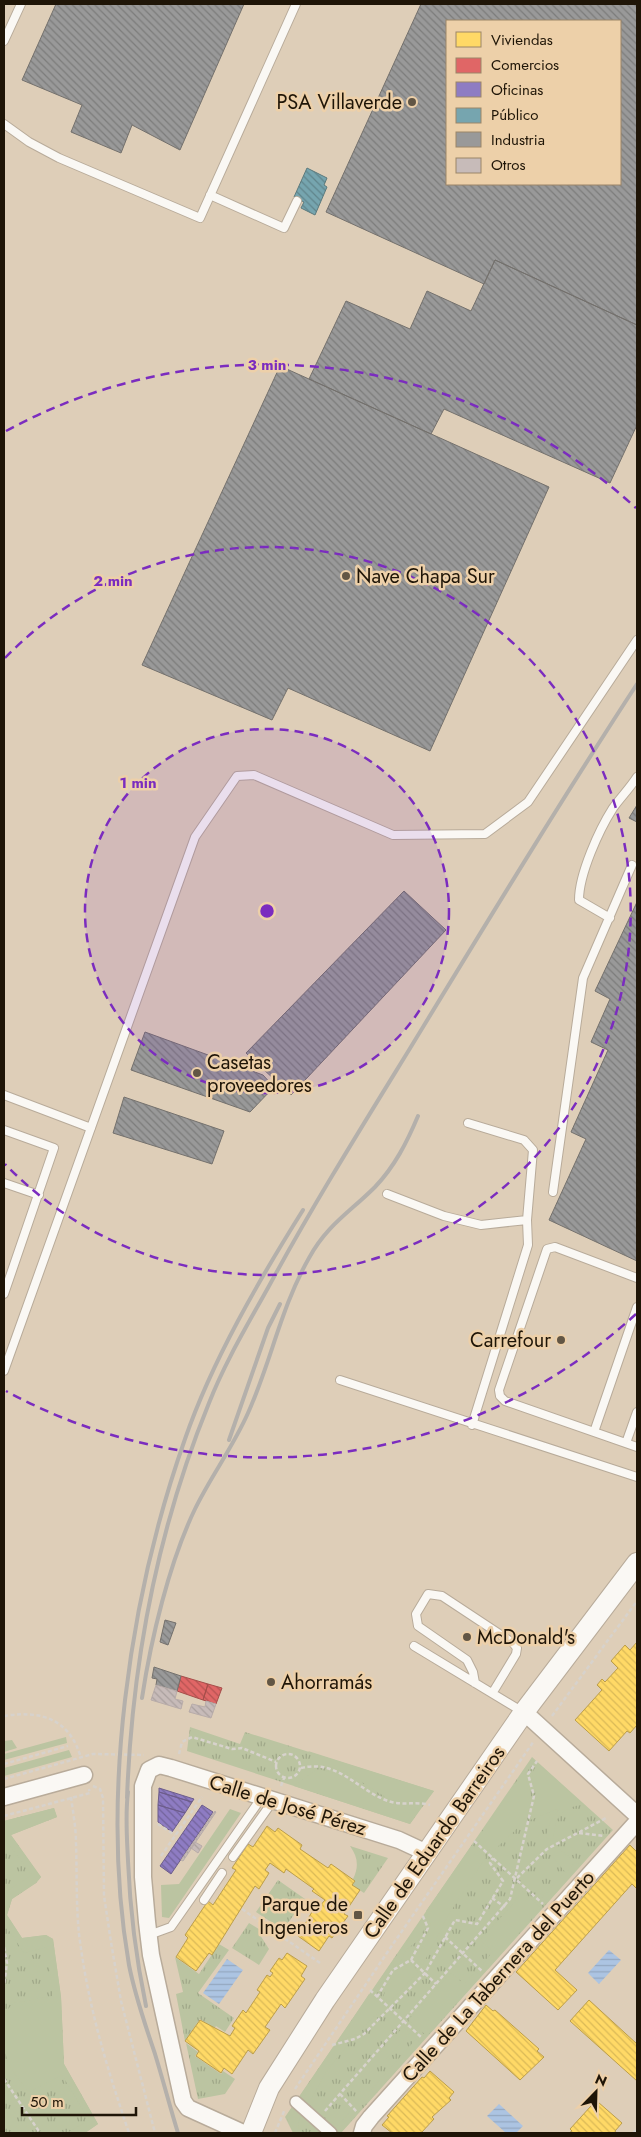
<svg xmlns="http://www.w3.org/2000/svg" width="641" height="2137" viewBox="0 0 641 2137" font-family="Jost,sans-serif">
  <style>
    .grass { fill: url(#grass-tufts) }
    .garden { fill: #bbc4a1 }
    .water { fill: url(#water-rules) }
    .homes { fill: url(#homes-back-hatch); stroke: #bc9e4a }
    .shops { fill: url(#shops-back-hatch); stroke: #a64e4a }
    .offices { fill: url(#offices-back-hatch); stroke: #6d5d8b }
    .public { fill: url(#public-back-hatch); stroke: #5c7a7d }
    .industry { fill: url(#industry-back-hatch); stroke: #74716d; fill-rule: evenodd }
    .building { fill: url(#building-back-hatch); stroke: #b8aca9 }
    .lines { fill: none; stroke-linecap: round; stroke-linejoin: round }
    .service-casing { stroke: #b8ab9a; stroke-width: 10 }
    .pedestrian-casing { stroke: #b8ab9a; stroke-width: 14 }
    .minor-casing { stroke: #b8ab9a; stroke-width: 19 }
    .tertiary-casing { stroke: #b8ab9a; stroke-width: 22 }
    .path { stroke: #d7d2cc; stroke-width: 2.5; stroke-dasharray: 4 2.5; stroke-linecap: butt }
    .service { stroke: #faf8f4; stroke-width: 8 }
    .pedestrian { stroke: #faf8f4; stroke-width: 11 }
    .minor { stroke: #faf8f4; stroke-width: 16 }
    .tertiary { stroke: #faf8f4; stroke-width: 20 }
    .rail { stroke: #b4b0ab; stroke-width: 4 }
    .ring { fill: none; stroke: #7b2cbf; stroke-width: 2.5; stroke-dasharray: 9 6 }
    .poi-dot { fill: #625645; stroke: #edd0a9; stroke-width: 2 }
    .labels { text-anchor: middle; stroke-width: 5; stroke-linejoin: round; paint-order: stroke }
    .poi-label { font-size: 20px; fill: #1f1507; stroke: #edd0a9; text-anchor: start }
    .street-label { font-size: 20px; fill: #1f1507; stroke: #edd0a9 }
    .centre { fill: #7b2cbf; stroke: #edd0a9; stroke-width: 2.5 }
    .ring-label { font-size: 15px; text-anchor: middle; font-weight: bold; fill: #7b2cbf; stroke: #edd0a9; stroke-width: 5; stroke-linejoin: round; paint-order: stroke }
  </style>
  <defs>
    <pattern id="grass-tufts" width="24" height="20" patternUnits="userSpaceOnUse" patternTransform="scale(1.25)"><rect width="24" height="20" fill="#bbc4a1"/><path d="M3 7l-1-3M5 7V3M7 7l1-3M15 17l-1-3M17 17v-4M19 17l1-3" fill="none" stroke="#a0a889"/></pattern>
    <pattern id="water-rules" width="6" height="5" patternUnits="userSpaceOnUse" patternTransform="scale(1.25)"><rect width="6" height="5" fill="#acc4e2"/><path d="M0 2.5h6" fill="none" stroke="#94a8c0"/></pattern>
    <pattern id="homes-back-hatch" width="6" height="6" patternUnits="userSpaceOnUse" patternTransform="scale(1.25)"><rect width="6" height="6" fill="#ffd966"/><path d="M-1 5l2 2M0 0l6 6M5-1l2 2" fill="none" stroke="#dab957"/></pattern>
    <pattern id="shops-back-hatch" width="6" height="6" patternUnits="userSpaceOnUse" patternTransform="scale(1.25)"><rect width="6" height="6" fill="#e06666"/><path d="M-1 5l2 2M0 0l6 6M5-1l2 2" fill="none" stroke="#b55352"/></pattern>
    <pattern id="offices-back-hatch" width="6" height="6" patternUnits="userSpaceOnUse" patternTransform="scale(1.25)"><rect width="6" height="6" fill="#8e7cc3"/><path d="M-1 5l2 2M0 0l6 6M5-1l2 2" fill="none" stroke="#73649c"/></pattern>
    <pattern id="public-back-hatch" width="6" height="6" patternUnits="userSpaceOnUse" patternTransform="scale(1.25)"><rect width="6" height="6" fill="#76a5af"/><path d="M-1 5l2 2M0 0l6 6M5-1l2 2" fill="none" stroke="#60858c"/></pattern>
    <pattern id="industry-back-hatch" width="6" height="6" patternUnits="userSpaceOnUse" patternTransform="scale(1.25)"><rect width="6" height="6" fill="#999"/><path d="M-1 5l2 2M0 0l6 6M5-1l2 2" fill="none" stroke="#7c7c7b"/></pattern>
    <pattern id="building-back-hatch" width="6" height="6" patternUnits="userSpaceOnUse" patternTransform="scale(1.25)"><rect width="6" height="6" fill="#c7bbb9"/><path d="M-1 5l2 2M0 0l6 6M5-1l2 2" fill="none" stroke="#aaa09e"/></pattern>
  </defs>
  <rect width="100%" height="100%" fill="#deceb8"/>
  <!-- grass -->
  <path class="grass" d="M 190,1727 L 240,1744 L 245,1732 L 434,1791 L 410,1824 L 187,1751 Z
    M 532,1757 L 613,1830 L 341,2133 L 293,2133 L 285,2117 Z
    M 54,1808 L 57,1817 L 11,1835 L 41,1877 L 36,1883 L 12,1899 L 7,1915 L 22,1938 L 46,1935 L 53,1939 L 61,1997 L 64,2064 L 98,2124 L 85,2133 L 4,2133 L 4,1821 Z
    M 350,1846 L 388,1858 L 364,1893 L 352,1885 L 355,1881 L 353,1879 C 359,1867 358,1857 350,1846 Z
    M 278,1880 L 305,1899 L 283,1930 L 256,1912 Z
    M 249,1923 L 262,1931 L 260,1935 L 269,1949 L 259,1965 L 232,1948 Z
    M 219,1944 L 229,1950 L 198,1993 L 234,2018 L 225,2032 L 216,2026 L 214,2029 L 200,2019 L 185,2041 L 176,1994 L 183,1992 L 175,1957 L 199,1974 Z
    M 186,2043 L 198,2052 L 195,2056 L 221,2074 L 223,2071 L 235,2079 L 225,2094 L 198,2099 Z"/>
  <!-- garden -->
  <path class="garden" d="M 66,1737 L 67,1743 L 4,1760 L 4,1754 Z
    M 12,1740 L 17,1748 L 4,1752 L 4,1741 Z
    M 69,1750 L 72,1757 L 4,1776 L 4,1768 Z
    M 308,1751 L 434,1791 L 426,1801 L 390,1800 L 346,1772 L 321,1764 Z
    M 532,1759 L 535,1761 L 525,1774 C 525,1783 531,1788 531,1796 C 531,1822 508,1836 492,1852 L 477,1839 Z
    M 538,1763 L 584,1805 C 563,1806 553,1818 554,1838 L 546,1839 C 547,1826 552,1818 560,1808 L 530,1820 C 532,1813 536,1804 536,1797 C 536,1780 526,1781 538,1763 Z
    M 319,1769 L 343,1776 L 368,1794 L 389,1804 L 423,1805 L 410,1824 L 294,1786 C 303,1780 309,1773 319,1769 Z
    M 54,1808 L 57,1817 L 11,1835 L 41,1877 L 36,1883 L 12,1899 L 7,1915 L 22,1938 L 46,1935 L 53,1939 L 61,1997 L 64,2064 L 98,2124 L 85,2133 L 67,2133 L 89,2120 L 62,2075 L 29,2092 C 9,2067 4,2063 4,2030 C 4,2018 4,2011 14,2003 L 53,1996 L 47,1947 L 24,1953 L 4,1923 L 4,1893 L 32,1875 L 4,1838 L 4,1821 Z
    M 230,1809 L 241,1813 L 169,1918 L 162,1917 L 161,1885 L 179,1884 Z
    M 472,1845 L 486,1857 L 449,1914 L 423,1964 L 421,1965 L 418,1959 L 431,1925 L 426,1911 Z
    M 559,1849 L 571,1858 L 585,1860 L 580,1865 L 575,1862 L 566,1873 L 551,1855 Z
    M 563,1874 L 568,1879 L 546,1904 L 541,1899 Z
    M 521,1890 L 541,1908 L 488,1969 L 483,1964 L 493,1951 L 480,1940 L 513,1904 Z
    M 421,1920 L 425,1924 L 421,1938 L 406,1950 L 401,1961 L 392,1968 L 375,1990 L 374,1988 Z
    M 403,1966 L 414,1966 L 418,1972 L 390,2002 L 383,1998 C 387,1986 390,1971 403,1966 Z
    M 475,1972 L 481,1976 L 427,2036 L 408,2020 L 451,1973 L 464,1984 Z
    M 369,1994 L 383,2007 L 357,2034 L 337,2042 Z
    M 403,2027 L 410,2033 L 386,2059 L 380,2053 Z
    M 416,2039 L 421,2043 L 374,2095 L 370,2091 Z
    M 349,2043 L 327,2071 L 308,2104 L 300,2096 L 333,2047 Z
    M 293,2106 L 301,2114 L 298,2124 L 300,2133 L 294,2133 L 286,2117 Z
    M 351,2111 L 356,2116 L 340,2133 L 335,2128 Z"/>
  <!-- water -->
  <path class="water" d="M 609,1950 L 621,1960 L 599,1984 L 588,1973 Z
    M 227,1959 L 243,1970 L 219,2004 L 203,1993 Z
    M 499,2104 L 523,2126 L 516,2133 L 506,2133 L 487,2116 Z"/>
  <!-- homes -->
  <path class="homes" d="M 637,1642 L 637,1725 L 630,1733 L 627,1731 L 609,1751 L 575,1720 L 602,1690 L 597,1685 L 602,1679 L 605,1682 L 618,1668 L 611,1661 L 625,1645 L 630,1650 Z
    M 267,1826 L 275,1832 L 278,1828 L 302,1845 L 300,1849 L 328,1868 L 331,1864 L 355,1881 L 352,1885 L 360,1890 L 344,1914 L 348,1916 L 332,1938 L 329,1936 L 319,1951 L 298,1936 L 316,1905 L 319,1907 L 325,1900 L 312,1891 L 314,1889 L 286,1869 L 284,1873 L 270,1863 L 265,1870 L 269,1873 L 259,1889 L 255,1886 L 212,1955 L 209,1953 L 196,1971 L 176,1957 L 188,1938 L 185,1935 L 208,1901 L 213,1905 L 236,1870 L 232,1868 L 248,1844 L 253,1847 Z
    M 630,1845 L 637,1852 L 637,1889 L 632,1884 L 555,1970 L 577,1990 L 558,2010 L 516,1972 Z
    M 287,1953 L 307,1966 L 301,1976 L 305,1979 L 285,2008 L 281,2004 L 265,2027 L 270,2030 L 253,2054 L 248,2050 L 232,2074 L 224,2068 L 221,2073 L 196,2056 L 199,2051 L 185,2041 L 200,2020 L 230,2036 L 235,2028 L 232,2026 L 243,2010 L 246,2013 L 260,1992 L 257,1990 L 267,1975 L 270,1977 L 273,1973 L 270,1971 L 279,1958 L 282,1960 Z
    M 589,2000 L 637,2044 L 637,2081 L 570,2021 Z
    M 486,2005 L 493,2011 L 495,2010 L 539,2049 L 537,2051 L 544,2057 L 520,2080 L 466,2031 Z
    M 430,2071 L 454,2092 L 449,2098 L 451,2100 L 432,2117 L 434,2119 L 421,2133 L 392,2133 L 382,2125 L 389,2117 L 387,2116 L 422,2077 L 424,2078 Z
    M 598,2102 L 622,2123 L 615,2131 L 616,2133 L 569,2133 L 572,2131 L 570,2129 L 591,2106 L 593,2108 Z"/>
  <!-- shops -->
  <path class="shops" d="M 181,1676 L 208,1684 L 203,1700 L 177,1691 Z
    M 208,1684 L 222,1688 L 216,1704 L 203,1700 Z"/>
  <!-- offices -->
  <path class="offices" d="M 159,1788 L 194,1799 L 192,1802 L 159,1792 Z
    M 159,1792 L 192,1802 L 185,1813 L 158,1805 Z
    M 158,1805 L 185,1813 L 172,1832 L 158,1822 Z
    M 202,1805 L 213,1812 L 171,1874 L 160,1866 Z"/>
  <!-- public -->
  <path class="public" d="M 307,168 L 327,178 L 324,185 L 327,187 L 315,215 L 301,208 L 304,202 L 294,197 Z"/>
  <!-- industry -->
  <path class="industry" d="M 56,4 L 244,4 L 180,150 L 132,125 L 121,153 L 71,132 L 82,105 L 22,80 Z
    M 421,4 L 637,4 L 637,325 L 495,260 L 484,284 L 326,212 ZM 447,21 L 620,21 L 620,184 L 447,184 Z
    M 495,260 L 637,325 L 637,425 L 610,483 L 444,409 L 431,434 L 309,379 L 346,301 L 410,329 L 427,291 L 471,311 Z
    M 280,366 L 549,487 L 430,751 L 288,688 L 272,720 L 142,665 Z
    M 637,805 L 637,822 L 629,818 Z
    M 404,891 L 446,930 L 291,1095 L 246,1053 Z
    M 637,902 L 637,1261 L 549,1220 L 586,1139 L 571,1132 L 608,1050 L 591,1042 L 610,999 L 595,991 Z
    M 145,1032 L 263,1075 L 274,1087 L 250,1112 L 131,1070 Z
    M 124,1097 L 224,1131 L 212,1164 L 113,1133 Z
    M 165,1620 L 176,1623 L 168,1645 L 160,1642 Z
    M 154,1667 L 181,1676 L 177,1691 L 156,1685 L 157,1679 L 152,1678 Z"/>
  <!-- building -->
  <path class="building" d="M 156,1685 L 177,1691 L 175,1699 L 183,1701 L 181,1709 L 151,1700 Z
    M 206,1701 L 216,1704 L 211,1718 L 189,1712 L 192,1704 L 205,1707 Z
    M 215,1811 L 216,1812 L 183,1861 L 181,1860 Z
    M 195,1842 L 202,1846 L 198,1853 L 191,1848 Z"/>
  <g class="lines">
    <defs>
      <path id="service" d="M 4,41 L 21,4
        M 4,124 L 29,142 L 59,158 L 200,218 L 296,4
        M 210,195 L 284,228 L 297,201
        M 610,918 L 579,900 C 579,874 599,830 613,808 C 621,797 630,788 637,777
        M 4,1095 L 91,1128
        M 468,1123 L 524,1140 L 533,1150 L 527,1220 L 528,1245 L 472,1425
        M 4,1130 L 54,1148 L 4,1294
        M 4,1183 L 39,1195
        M 553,1192 L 583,978 L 632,865
        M 387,1194 L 444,1216 L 481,1225 L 527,1220
        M 637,1278 L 555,1247 L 547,1249 L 499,1390 L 500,1396 L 505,1401 L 637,1447
        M 4,1371 L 195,837 L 237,776 L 254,775 L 393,835 L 485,834 L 528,802 L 637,640
        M 340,1380 L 637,1477
        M 594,1432 L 637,1307
        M 626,1443 L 637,1412
        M 414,1646 L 523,1712
        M 475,1683 L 473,1672 L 467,1660 L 418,1626 L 416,1614 L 428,1594 L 442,1596 L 513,1643 L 517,1648 L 516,1654 L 493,1692
        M 233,1857 L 273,1801
        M 204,1900 L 222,1873
        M 149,1935 L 171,1927 L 262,1797"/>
      <path id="pedestrian" d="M 296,2102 L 331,2133"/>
      <path id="minor" d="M 524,1712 L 637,1815
        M 4,1797 L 84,1775
        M 243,2133 L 188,2108 L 183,2101 L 151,1955 L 147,1922 L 143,1877 L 143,1786 L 149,1770 L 159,1765 L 171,1768 L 399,1840 L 427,1853
        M 362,2133 L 364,2126 L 371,2117 L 637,1822"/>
      <path id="tertiary" d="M 251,2133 L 269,2088 L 325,2000 L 524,1712 L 637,1563"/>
    </defs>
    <!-- service casing -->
    <use href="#service" class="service-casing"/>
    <!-- pedestrian casing -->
    <use href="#pedestrian" class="pedestrian-casing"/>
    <!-- minor casing -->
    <use href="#minor" class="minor-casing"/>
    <!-- tertiary casing -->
    <use href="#tertiary" class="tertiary-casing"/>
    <!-- path -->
    <path class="path" d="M 4,1716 C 41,1710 70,1719 81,1758
      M 552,1716 L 637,1601
      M276 1766a12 12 0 1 1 24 0a12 12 0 1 1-24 0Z
      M 179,1754 L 182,1742 L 192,1737 L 232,1749 L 242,1748 L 276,1762
      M 4,1764 L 68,1746
      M 301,1768 C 338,1759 357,1790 388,1801 C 402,1806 416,1801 430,1805
      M 4,1779 L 93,1754 L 144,1755
      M 93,1786 L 100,1789 L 103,1798 L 104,1896 L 111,1942 L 121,2001 L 155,2133
      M 281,1786 L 284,1778
      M 71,1797 C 73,1812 76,1828 76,1843 C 77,1873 76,1904 79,1934 C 88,2006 106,2065 129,2133
      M 4,1816 L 90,1793 L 89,1789
      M 158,1824 L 175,1835
      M 579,1833 L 604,1836
      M 474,1841 L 543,1904
      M 161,1856 L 202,1797
      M 517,1878 L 547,1849 L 606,1818
      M 492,1898 L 505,1907
      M 242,1909 L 320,1963
      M 445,1937 L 483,1972
      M 4,1947 L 7,1963 L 4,1985
      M 411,1960 L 436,1984
      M 370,1990 L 421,2037
      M 377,1997 L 393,1970 L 411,1960 L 428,1928 L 422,1914
      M 332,2045 L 355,2039 L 364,2034 L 425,1973 L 455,1920 L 477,1924 L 503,1881 L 490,1863 L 493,1858
      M 4,2079 L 40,2133
      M 295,2089 L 393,1944 L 534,1741
      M 340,2094 L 357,2112
      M 325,2111 L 510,1899 L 534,1796 L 528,1774 L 537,1761
      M 275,2133 L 285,2109
      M 633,2133 L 637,2129"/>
    <!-- service -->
    <use href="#service" class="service"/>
    <!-- pedestrian -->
    <use href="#pedestrian" class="pedestrian"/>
    <!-- minor -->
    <use href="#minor" class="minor"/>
    <!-- tertiary -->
    <use href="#tertiary" class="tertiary"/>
    <!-- rail -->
    <path class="rail" d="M 229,1440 L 268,1328 L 280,1304
      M 142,1698 C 151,1639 169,1563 195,1509 C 211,1476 233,1447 248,1413 C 271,1362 281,1307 309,1258 C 327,1225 350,1212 375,1187 C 395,1166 407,1142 418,1116
      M 128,1792 C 125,1815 127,1838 128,1861 C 130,1910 136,1958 146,2006
      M 127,1798 C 132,1663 158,1528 209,1403 C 225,1362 248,1324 269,1286 C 313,1205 361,1128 409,1050 C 484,927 558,805 637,684
      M 178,2133 C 170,2107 163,2080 155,2054 C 145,2024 135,1996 129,1965 C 100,1798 129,1598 185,1439 C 212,1361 259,1280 303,1210"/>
  </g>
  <!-- distance rings -->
  <circle cx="267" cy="911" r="182" fill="#7b2cbf" fill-opacity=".12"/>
  <g class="ring">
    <circle cx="267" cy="911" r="182"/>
    <path d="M5 658A364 364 0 1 1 5 1164"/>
    <path d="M636 1314A546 546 0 0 1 6 1391M6 431A546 546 0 0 1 636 508"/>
  </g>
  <!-- markers -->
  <g class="poi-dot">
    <circle cx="412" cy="102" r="5"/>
    <circle cx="346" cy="576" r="5"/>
    <circle cx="197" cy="1073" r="5"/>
    <circle cx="561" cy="1340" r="5"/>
    <circle cx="467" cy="1637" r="5"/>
    <circle cx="271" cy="1682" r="5"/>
    <rect x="353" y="1910" width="10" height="10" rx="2.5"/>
  </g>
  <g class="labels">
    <!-- poi labels -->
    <g class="poi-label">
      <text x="402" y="109" text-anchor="end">PSA Villaverde</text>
      <text x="356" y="583">Nave Chapa Sur</text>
      <text x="207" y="1069">Casetas<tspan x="207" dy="23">proveedores</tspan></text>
      <text x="551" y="1347" text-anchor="end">Carrefour</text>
      <text x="477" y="1644">McDonald's</text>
      <text x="281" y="1689">Ahorramás</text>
      <text x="348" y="1911" text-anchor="end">Parque de<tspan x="348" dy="23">Ingenieros</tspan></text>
    </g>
    <!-- street labels -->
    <g class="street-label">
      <text transform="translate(288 1805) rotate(17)" y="7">Calle de José Pérez</text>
      <text transform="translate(434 1842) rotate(-55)" y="7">Calle de Eduardo Barreiros</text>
      <text transform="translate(498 1976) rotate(-48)" y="7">Calle de La Tabernera del Puerto</text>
    </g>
  </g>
  <circle cx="267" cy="911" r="8" class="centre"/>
  <g class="ring-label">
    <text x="267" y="370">3 min</text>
    <text x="113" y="586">2 min</text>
    <text x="138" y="788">1 min</text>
  </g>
  <!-- border -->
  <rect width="641" height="2137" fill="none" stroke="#1f1507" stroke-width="10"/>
  <!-- legend -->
  <rect x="446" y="20" width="175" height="165" fill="#edd0a9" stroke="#9b8568"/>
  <rect x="456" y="32" width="25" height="15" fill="#ffd966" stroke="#9b8568"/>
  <text x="491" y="45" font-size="15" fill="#1f1507">Viviendas</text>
  <rect x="456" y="58" width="25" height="15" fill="#e06666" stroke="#9b8568"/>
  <text x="491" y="70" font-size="15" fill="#1f1507">Comercios</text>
  <rect x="456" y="82" width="25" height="15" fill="#8e7cc3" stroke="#9b8568"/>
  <text x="491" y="95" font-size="15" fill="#1f1507">Oficinas</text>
  <rect x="456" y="108" width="25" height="15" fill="#76a5af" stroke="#9b8568"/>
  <text x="491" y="120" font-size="15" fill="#1f1507">Público</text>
  <rect x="456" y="132" width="25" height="15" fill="#999999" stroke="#9b8568"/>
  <text x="491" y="145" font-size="15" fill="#1f1507">Industria</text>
  <rect x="456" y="158" width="25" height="15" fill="#c7bbb9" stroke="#9b8568"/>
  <text x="491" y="170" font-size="15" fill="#1f1507">Otros</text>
  <!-- north arrow -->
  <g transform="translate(596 2092) rotate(23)" stroke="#edd0a9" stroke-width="4" paint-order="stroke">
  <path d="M0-4L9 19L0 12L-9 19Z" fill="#1f1507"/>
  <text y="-8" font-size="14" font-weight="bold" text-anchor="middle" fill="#1f1507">N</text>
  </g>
  <!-- scale -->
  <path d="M22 2107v8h114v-8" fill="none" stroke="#1f1507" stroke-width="2.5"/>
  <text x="30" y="2107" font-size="15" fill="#1f1507" stroke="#edd0a9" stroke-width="4" paint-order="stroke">50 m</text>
</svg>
